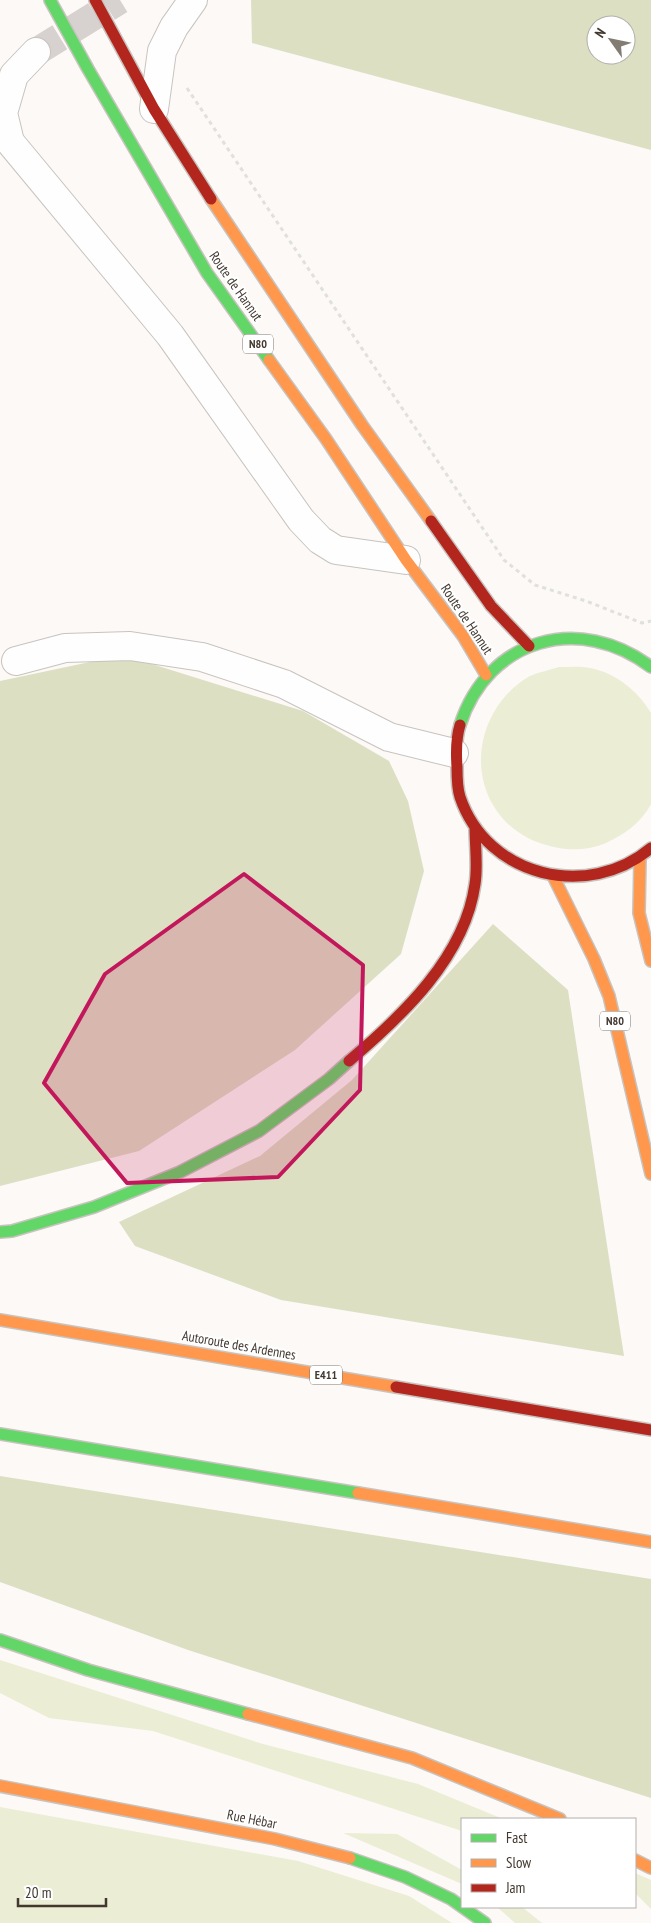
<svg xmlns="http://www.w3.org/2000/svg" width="651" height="1923" viewBox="0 0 651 1923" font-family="'PT Sans Narrow',sans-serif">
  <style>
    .green { fill: #ecedd5 }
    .forest { fill: #dddfc3; fill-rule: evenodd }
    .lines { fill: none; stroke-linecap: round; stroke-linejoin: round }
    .street-tunnel { stroke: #d7d2cf; stroke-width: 28; stroke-dasharray: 28 14; stroke-linecap: butt }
    .street-casing { stroke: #c8c3be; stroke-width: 30 }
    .fast-casing { stroke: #c8c3be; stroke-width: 14 }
    .slow-casing { stroke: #c8c3be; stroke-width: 14 }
    .jam-casing { stroke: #c8c3be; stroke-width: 14 }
    .path { stroke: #e0e0de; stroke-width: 3; stroke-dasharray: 4 4; stroke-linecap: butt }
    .street { stroke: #fffefe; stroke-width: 28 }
    .fast { stroke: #63d668; stroke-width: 11 }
    .slow { stroke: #ff974d; stroke-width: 11 }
    .jam { stroke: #b3261e; stroke-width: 11 }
    .marked { fill: #c2185b; fill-opacity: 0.2; stroke: #c2185b; stroke-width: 4; stroke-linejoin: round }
    .labels { text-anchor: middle; stroke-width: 4; stroke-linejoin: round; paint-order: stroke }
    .shield { fill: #fff; stroke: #7b746d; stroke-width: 1 }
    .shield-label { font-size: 12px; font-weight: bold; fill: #42382f }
    .street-label { font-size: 14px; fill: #42382f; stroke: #fff }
  </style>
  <rect width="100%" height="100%" fill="#fcf9f7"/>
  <!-- green -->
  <path class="green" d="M 559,667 C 569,667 581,666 590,668 C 616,673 638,691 651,713 L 651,804 C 641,823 625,834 606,843 C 590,850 571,851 554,847 C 488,834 461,763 497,707 C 505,695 517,683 530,676 C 539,672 550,670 559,667 Z
    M 0,1660 L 263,1744 L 418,1784 L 503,1819 L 462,1819 L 462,1831 L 153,1731 L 49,1718 L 0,1693 Z
    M 0,1807 L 298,1861 L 409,1896 L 452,1923 L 0,1923 Z
    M 343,1833 L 397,1834 L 462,1870 L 462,1884 Z
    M 635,1873 L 651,1880 L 651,1909 L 635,1893 Z
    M 497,1907 L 522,1907 L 542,1923 L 515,1923 Z"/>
  <!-- forest -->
  <path class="forest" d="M 251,0 L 651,0 L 651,150 L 252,43 ZM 596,25 L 626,25 L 626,55 L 596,55 Z
    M 123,655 L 303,711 L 389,761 L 408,801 L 424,871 L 401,954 L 295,1050 L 139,1151 L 0,1186 L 0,681 Z
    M 493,924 L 568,990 L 624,1356 L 281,1300 L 135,1246 L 119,1222 L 260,1156 L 352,1080 Z
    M 0,1476 L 651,1579 L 651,1798 L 188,1650 L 0,1582 Z"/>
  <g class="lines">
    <!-- street-tunnel -->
    <path class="street-tunnel" d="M 36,52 L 120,0"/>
    <defs>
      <path id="street" d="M 36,52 L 14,75 L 3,113 L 10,142 L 170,335 L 301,520 L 320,540 L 336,550 L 406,560
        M 154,109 L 162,51 L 174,27 L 193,0
        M 16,661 L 65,648 L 130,646 L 202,657 L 284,684 L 389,737 L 454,753"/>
      <path id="fast" d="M 50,0 L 88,69 L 207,273 L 269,360
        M 460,725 C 488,638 580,613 651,667
        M 0,1232 L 12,1231 L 94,1207 L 180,1172 L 259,1131 L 329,1079 L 349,1061
        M 0,1434 L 358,1493
        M 0,1640 L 88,1670 L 248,1714
        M 350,1858 L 405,1877 L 451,1899 L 485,1923"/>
      <path id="slow" d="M 211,199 L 362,425 L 431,521
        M 269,360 L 326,439 L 406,560 L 463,636 L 486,675
        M 640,858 L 639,913 L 651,961
        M 553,876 L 594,959 L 609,996 L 651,1174
        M 0,1320 L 396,1387
        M 358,1493 L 651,1542
        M 248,1714 L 412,1758 L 560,1819
        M 0,1786 L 275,1839 L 350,1858
        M 635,1860 L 651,1868"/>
      <path id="jam" d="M 95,0 L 154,109 L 211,199
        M 431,521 L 491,606 L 529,646
        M 460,725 C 456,738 456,753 457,767 C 457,776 457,788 460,797 C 487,877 588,901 651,848
        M 349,1061 C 402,1016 465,957 475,884 C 478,866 475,846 475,827
        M 396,1387 L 651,1430"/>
    </defs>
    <!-- street casing -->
    <use href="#street" class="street-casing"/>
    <!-- fast casing -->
    <use href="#fast" class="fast-casing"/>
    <!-- slow casing -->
    <use href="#slow" class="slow-casing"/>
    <!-- jam casing -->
    <use href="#jam" class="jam-casing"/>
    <!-- path -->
    <path class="path" d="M 187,88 L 504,560 L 535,585 L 586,601 L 642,623 L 651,621"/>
    <!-- street -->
    <use href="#street" class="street"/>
    <!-- fast -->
    <use href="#fast" class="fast"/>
    <!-- slow -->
    <use href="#slow" class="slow"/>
    <!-- jam -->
    <use href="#jam" class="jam"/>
  </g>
  <!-- marked area -->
  <path class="marked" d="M 244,874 L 363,965 L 360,1090 L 278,1177 L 127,1183 L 44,1083 L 105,974 Z"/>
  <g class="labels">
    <!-- shield labels -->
    <g class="shield">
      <rect x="243" y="334.5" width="30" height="19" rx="4"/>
      <rect x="600" y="1011.5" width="30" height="19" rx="4"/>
      <rect x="310" y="1365.5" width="32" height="19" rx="4"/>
    </g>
    <g class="shield-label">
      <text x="258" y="348">N80</text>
      <text x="615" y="1025">N80</text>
      <text x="326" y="1379">E411</text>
    </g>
    <!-- street labels -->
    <g class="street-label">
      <text transform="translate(236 286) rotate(55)" y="5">Route de Hannut</text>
      <text transform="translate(467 619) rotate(56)" y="5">Route de Hannut</text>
      <text transform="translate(239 1345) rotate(10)" y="5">Autoroute des Ardennes</text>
      <text transform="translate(252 1819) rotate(11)" y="5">Rue Hébar</text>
    </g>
  </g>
  <!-- legend -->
  <rect x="461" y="1818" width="175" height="90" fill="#ffffff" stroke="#b3afac"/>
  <rect x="471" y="1834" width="25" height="8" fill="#63d668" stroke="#b3afac"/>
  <text x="506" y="1843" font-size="15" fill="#42382f">Fast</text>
  <rect x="471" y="1859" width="25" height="8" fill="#ff974d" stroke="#b3afac"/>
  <text x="506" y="1868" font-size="15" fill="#42382f">Slow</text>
  <rect x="471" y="1884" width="25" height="8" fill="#b3261e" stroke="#b3afac"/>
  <text x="506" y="1893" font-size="15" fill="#42382f">Jam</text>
  <!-- north arrow -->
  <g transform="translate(611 40) rotate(303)"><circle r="24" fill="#ffffff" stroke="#b3afac"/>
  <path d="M0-4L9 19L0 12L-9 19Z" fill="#837c75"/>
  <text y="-8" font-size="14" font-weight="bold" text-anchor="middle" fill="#42382f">N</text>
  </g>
  <!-- scale -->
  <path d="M18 1898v8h88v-8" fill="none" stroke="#42382f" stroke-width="2.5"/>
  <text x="25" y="1898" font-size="15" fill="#42382f" stroke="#ffffff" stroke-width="4" paint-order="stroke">20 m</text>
</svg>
